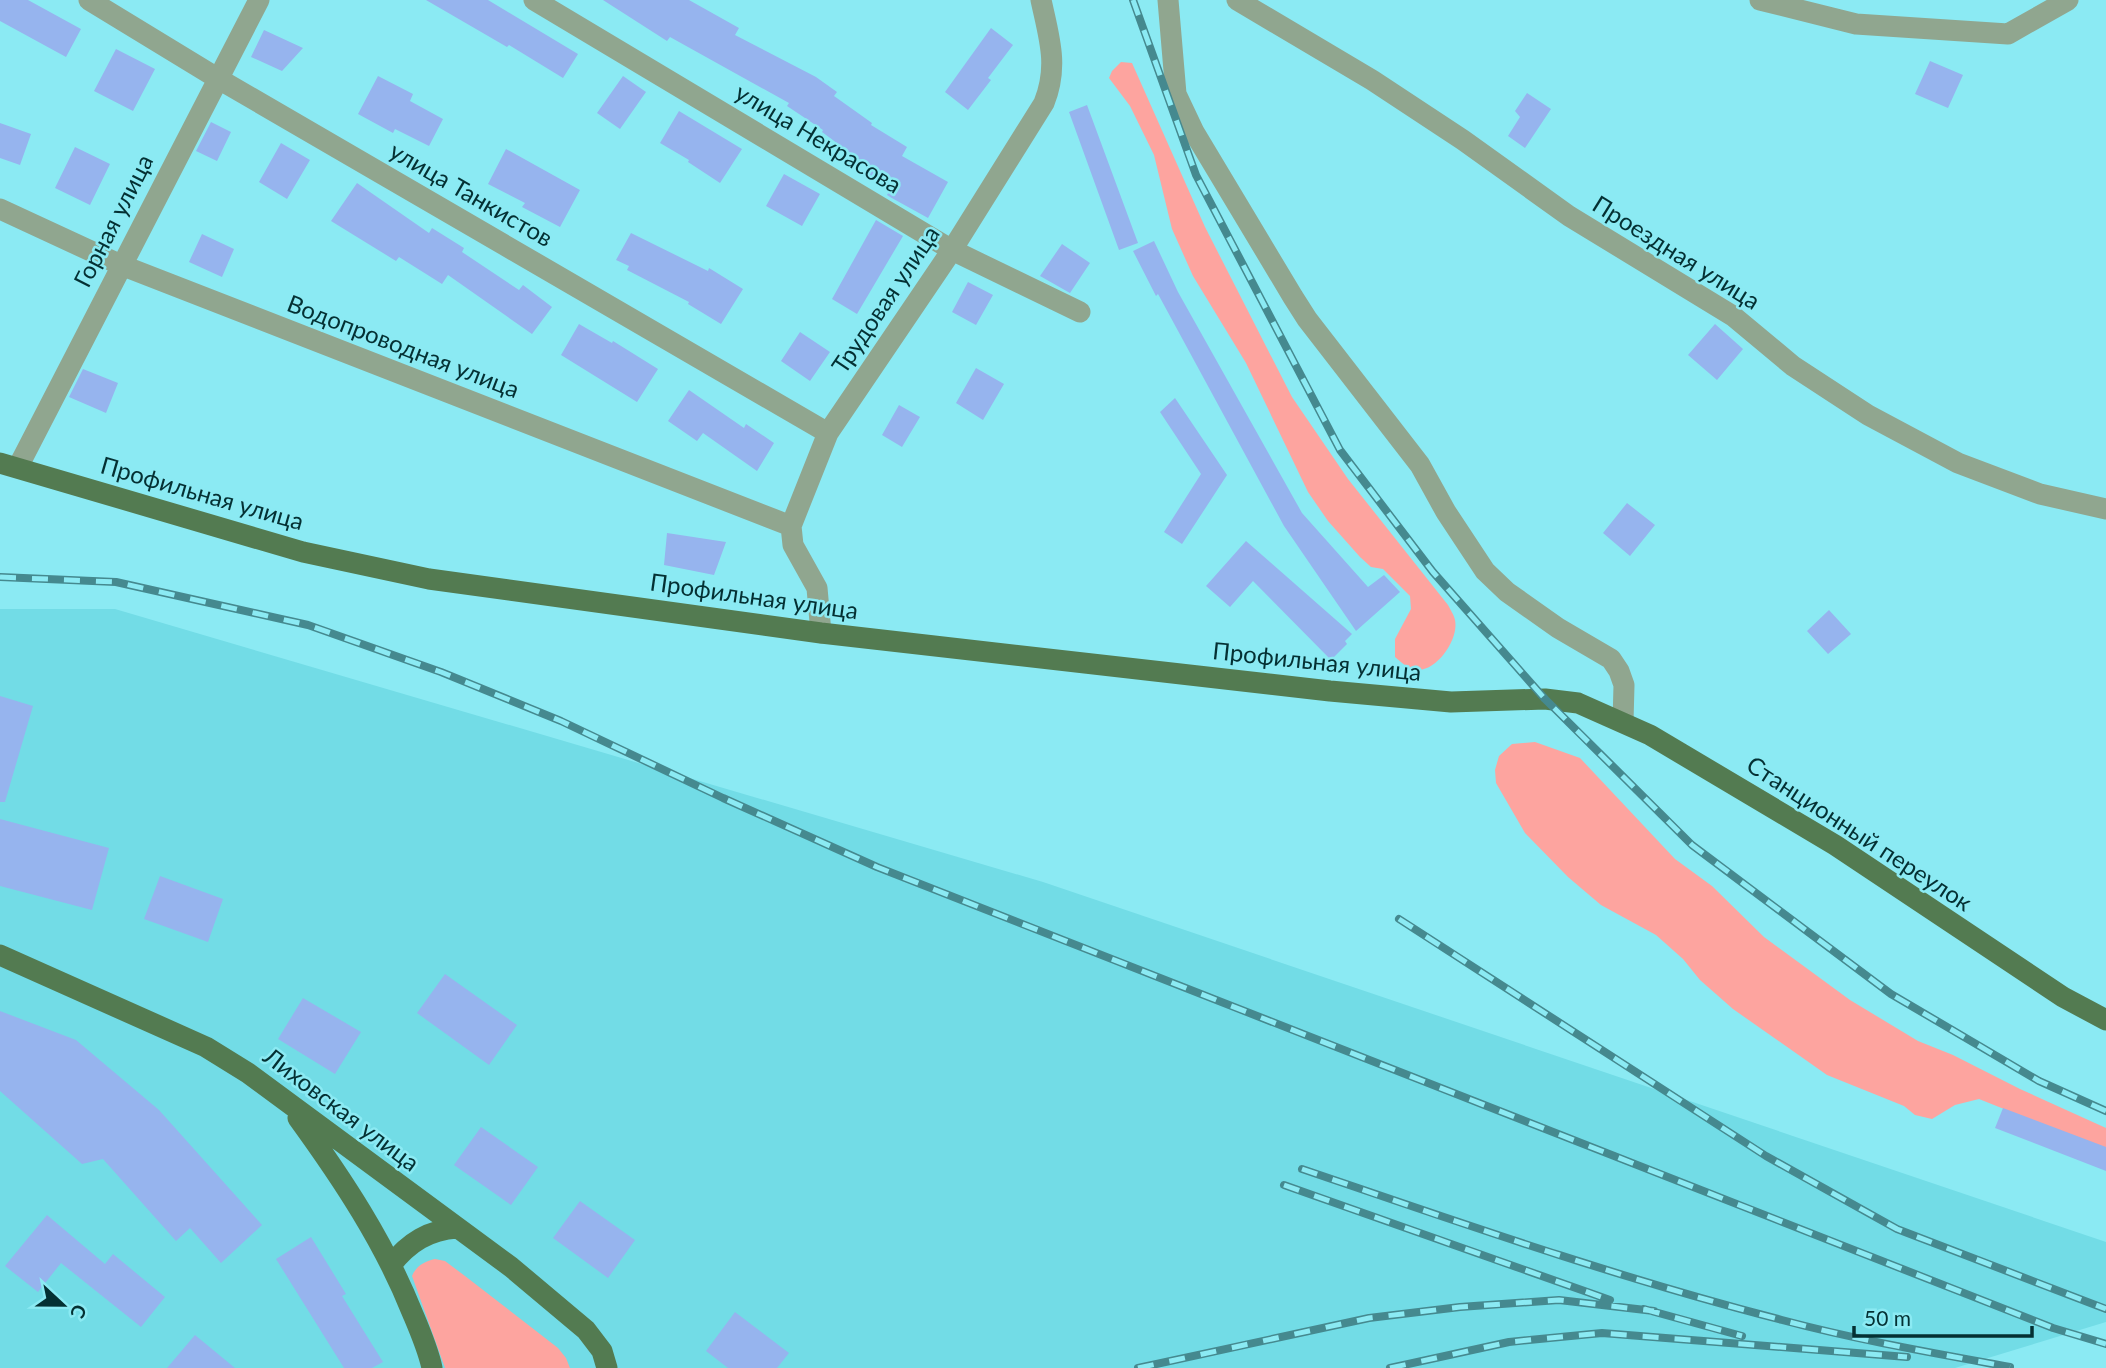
<svg xmlns="http://www.w3.org/2000/svg" width="2106" height="1368" viewBox="0 0 2106 1368" font-family="Lato,sans-serif">
  <style>
    .built { fill: #72dce6 }
    .green { fill: #fda49f }
    .building { fill: #96b4ee }
    .lines { fill: none; stroke-linecap: round; stroke-linejoin: round }
    .minor { stroke: #90a68f; stroke-width: 21 }
    .major { stroke: #537b51; stroke-width: 21 }
    .rail-casing { stroke: #45898f; stroke-width: 8 }
    .rail { stroke: #8beaf3; stroke-width: 5; stroke-dasharray: 16; stroke-linecap: butt }
    .labels { text-anchor: middle; stroke-width: 5; stroke-linejoin: round; paint-order: stroke }
    .street-label { font-size: 24px; fill: #043033; stroke: #8beaf3 }
  </style>
  <rect width="100%" height="100%" fill="#8beaf3"/>
  <!-- built -->
  <path class="built" d="M 0,609 L 115,609 L 1043,882 L 2106,1242 L 2106,1322 L 1955,1368 L 0,1368 Z"/>
  <!-- green -->
  <path class="green" d="M 1121,62 L 1132,63 L 1205,227 L 1292,397 L 1348,479 L 1448,605 C 1450,609 1454,615 1455,620 C 1459,639 1438,669 1419,670 C 1409,670 1402,663 1395,657 L 1395,639 L 1411,609 L 1410,596 L 1383,569 L 1371,567 L 1360,557 L 1328,521 L 1308,492 L 1246,363 L 1193,276 L 1172,229 L 1154,155 L 1130,106 L 1109,78 L 1112,71 Z
    M 1535,742 L 1580,758 L 1675,859 L 1712,886 L 1764,937 L 1850,1000 L 1918,1041 L 1953,1055 L 2020,1089 L 2106,1128 L 2106,1150 L 1979,1099 L 1955,1105 L 1932,1119 L 1915,1115 L 1904,1106 L 1827,1075 L 1733,1009 L 1700,980 L 1683,959 L 1656,935 L 1601,905 L 1568,877 L 1525,833 L 1496,783 L 1495,770 L 1499,756 L 1512,744 Z
    M 435,1259 L 445,1261 L 465,1276 L 558,1348 L 566,1358 L 570,1368 L 445,1368 L 412,1276 C 416,1266 425,1261 435,1259 Z"/>
  <!-- building -->
  <path class="building" d="M 0,0 L 28,0 L 81,29 L 66,57 L 0,21 Z
    M 426,0 L 488,0 L 578,54 L 563,78 L 509,45 L 507,47 Z
    M 603,0 L 689,0 L 739,28 L 735,35 L 816,77 L 837,92 L 834,96 L 872,123 L 871,125 L 907,147 L 902,156 L 948,182 L 928,218 L 890,197 L 887,195 L 889,191 L 867,178 L 872,169 L 822,132 L 823,130 L 787,106 L 789,103 L 670,37 L 667,41 Z
    M 991,28 L 1013,45 L 988,78 L 991,80 L 968,110 L 945,92 Z
    M 264,30 L 303,48 L 282,71 L 251,57 Z
    M 116,49 L 155,69 L 133,111 L 94,91 Z
    M 1930,61 L 1963,75 L 1948,108 L 1915,94 Z
    M 378,76 L 413,94 L 410,101 L 443,119 L 429,146 L 395,129 L 393,133 L 358,114 Z
    M 623,76 L 646,92 L 620,129 L 597,113 Z
    M 1527,93 L 1551,109 L 1525,148 L 1508,136 L 1520,117 L 1515,111 Z
    M 1087,105 L 1138,243 L 1119,250 L 1069,112 Z
    M 679,111 L 742,149 L 720,183 L 688,162 L 689,160 L 660,143 Z
    M 211,122 L 231,132 L 217,161 L 196,151 Z
    M 0,123 L 31,134 L 20,165 L 0,158 Z
    M 281,143 L 310,160 L 287,199 L 259,182 Z
    M 75,147 L 110,164 L 90,205 L 55,188 Z
    M 506,149 L 580,190 L 560,227 L 522,207 L 525,203 L 488,184 Z
    M 784,174 L 820,194 L 802,226 L 766,206 Z
    M 357,183 L 429,233 L 432,228 L 464,248 L 462,252 L 519,290 L 523,285 L 552,307 L 532,334 L 448,275 L 442,284 L 399,257 L 396,261 L 331,221 Z
    M 876,220 L 903,236 L 857,314 L 832,299 Z
    M 631,233 L 708,271 L 709,268 L 743,289 L 721,324 L 688,304 L 689,302 L 627,270 L 629,266 L 616,260 Z
    M 202,234 L 234,249 L 222,277 L 189,262 Z
    M 1154,241 L 1178,292 L 1302,513 L 1368,587 L 1384,575 L 1400,592 L 1356,631 L 1284,526 L 1158,294 L 1156,296 L 1133,251 Z
    M 1062,244 L 1090,263 L 1070,293 L 1040,276 Z
    M 968,282 L 993,295 L 976,325 L 952,312 Z
    M 579,324 L 612,343 L 613,341 L 658,369 L 637,402 L 561,355 Z
    M 1715,324 L 1743,349 L 1717,380 L 1688,355 Z
    M 800,332 L 830,352 L 810,381 L 781,361 Z
    M 976,368 L 1004,384 L 983,420 L 956,403 Z
    M 83,369 L 118,383 L 106,413 L 69,397 Z
    M 689,390 L 744,428 L 746,424 L 774,443 L 757,471 L 703,433 L 697,441 L 668,421 Z
    M 1175,398 L 1227,475 L 1182,544 L 1164,532 L 1201,474 L 1160,412 Z
    M 899,405 L 920,417 L 902,447 L 882,435 Z
    M 1627,503 L 1655,525 L 1630,556 L 1603,533 Z
    M 667,533 L 726,542 L 714,575 L 664,565 Z
    M 1246,541 L 1352,634 L 1345,641 L 1347,644 L 1331,660 L 1253,581 L 1230,607 L 1206,586 Z
    M 1829,610 L 1851,634 L 1828,654 L 1807,631 Z
    M 0,696 L 33,706 L 5,802 L 0,802 Z
    M 0,819 L 109,848 L 92,910 L 0,886 Z
    M 160,876 L 223,899 L 208,942 L 144,919 Z
    M 445,974 L 517,1025 L 489,1065 L 417,1013 Z
    M 303,998 L 361,1032 L 335,1074 L 278,1039 Z
    M 0,1011 L 76,1040 L 159,1110 L 262,1225 L 221,1263 L 190,1228 L 176,1241 L 103,1159 L 82,1164 L 0,1091 Z
    M 2003,1108 L 2106,1147 L 2106,1171 L 1995,1128 Z
    M 481,1127 L 538,1167 L 511,1205 L 454,1165 Z
    M 580,1201 L 635,1240 L 608,1278 L 553,1238 Z
    M 47,1215 L 105,1264 L 113,1254 L 165,1297 L 141,1327 L 61,1263 L 38,1292 L 5,1266 Z
    M 311,1237 L 346,1294 L 342,1296 L 383,1362 L 372,1368 L 344,1368 L 276,1259 Z
    M 735,1312 L 789,1353 L 777,1368 L 728,1368 L 706,1351 Z
    M 195,1335 L 235,1368 L 167,1368 Z"/>
  <g class="lines">
    <!-- minor -->
    <path class="minor" d="M 89,0 L 217,78 L 828,433
      M 534,0 L 952,250 L 1080,312
      M 1168,0 L 1176,94 L 1194,132 L 1293,297 L 1307,319 L 1420,465 L 1446,512 L 1485,571 L 1507,592 L 1558,628 L 1611,659 L 1619,671 L 1624,685 L 1623,722
      M 1237,0 L 1372,80 L 1463,140 L 1569,216 L 1733,316 L 1793,366 L 1868,415 L 1958,463 L 2040,494 L 2106,509
      M 1760,0 L 1856,24 L 2008,34 L 2068,0
      M 0,209 L 121,265 L 791,526
      M 18,467 L 259,0
      M 821,633 L 817,588 L 793,545 L 791,526 L 828,433 L 952,250 L 1044,103 C 1059,66 1049,37 1041,0"/>
    <!-- major -->
    <path class="major" d="M 0,463 L 303,552 L 429,579 L 821,633 L 1330,691 L 1451,702 L 1545,699 L 1578,703 L 1650,735 L 1835,845 L 2063,997 L 2106,1020
      M 0,955 L 206,1047 L 248,1073 L 511,1267 L 586,1330 L 602,1351 L 607,1368
      M 298,1118 C 343,1180 384,1242 412,1312 C 420,1331 428,1349 432,1368
      M 391,1265 C 409,1242 429,1230 457,1228"/>
    <defs>
      <path id="rail" d="M 1133,0 L 1196,175 L 1340,450 L 1433,572 L 1545,699 L 1692,845 L 1891,994 L 2039,1081 L 2106,1111
        M 0,577 L 116,582 L 308,625 L 441,672 L 561,721 L 723,798 L 877,867 L 2053,1328 L 2106,1344
        M 1399,919 L 1766,1156 L 1897,1229 L 2106,1309
        M 1302,1169 C 1461,1223 1619,1278 1782,1320 C 1857,1340 1933,1353 2010,1367
        M 1284,1185 L 1610,1300
        M 1644,1309 L 1742,1336
        M 1138,1368 L 1369,1318 L 1460,1307 L 1559,1300 L 1654,1311
        M 1390,1368 L 1509,1342 L 1602,1333 L 1907,1357"/>
    </defs>
    <!-- rail casing -->
    <use href="#rail" class="rail-casing"/>
    <!-- rail -->
    <use href="#rail" class="rail"/>
  </g>
  <g class="labels">
    <!-- street labels -->
    <g class="street-label">
      <text transform="translate(818 139) rotate(31)" y="8">улица Некрасова</text>
      <text transform="translate(471 195) rotate(30)" y="8">улица Танкистов</text>
      <text transform="translate(114 221) rotate(-63)" y="8">Горная улица</text>
      <text transform="translate(1676 253) rotate(32)" y="8">Проездная улица</text>
      <text transform="translate(886 300) rotate(-56)" y="8">Трудовая улица</text>
      <text transform="translate(403 347) rotate(21)" y="8">Водопроводная улица</text>
      <text transform="translate(202 494) rotate(16)" y="8">Профильная улица</text>
      <text transform="translate(754 597) rotate(8)" y="8">Профильная улица</text>
      <text transform="translate(1317 662) rotate(6)" y="8">Профильная улица</text>
      <text transform="translate(1859 834) rotate(33)" y="8">Станционный переулок</text>
      <text transform="translate(341 1110) rotate(37)" y="8">Лиховская улица</text>
    </g>
  </g>
  <!-- north arrow -->
  <g transform="translate(63 1305) rotate(112)" stroke="#8beaf3" stroke-width="5" paint-order="stroke">
  <path d="M0-5L12 26L0 18L-12 26Z" fill="#043033"/>
  <text y="-10" font-size="19" font-weight="bold" text-anchor="middle" fill="#043033">С</text>
  </g>
  <!-- scale -->
  <path d="M1854 1326v10h178v-10" fill="none" stroke="#043033" stroke-width="3.5"/>
  <text x="1864" y="1326" font-size="21" fill="#043033" stroke="#8beaf3" stroke-width="5" paint-order="stroke">50 m</text>
</svg>
